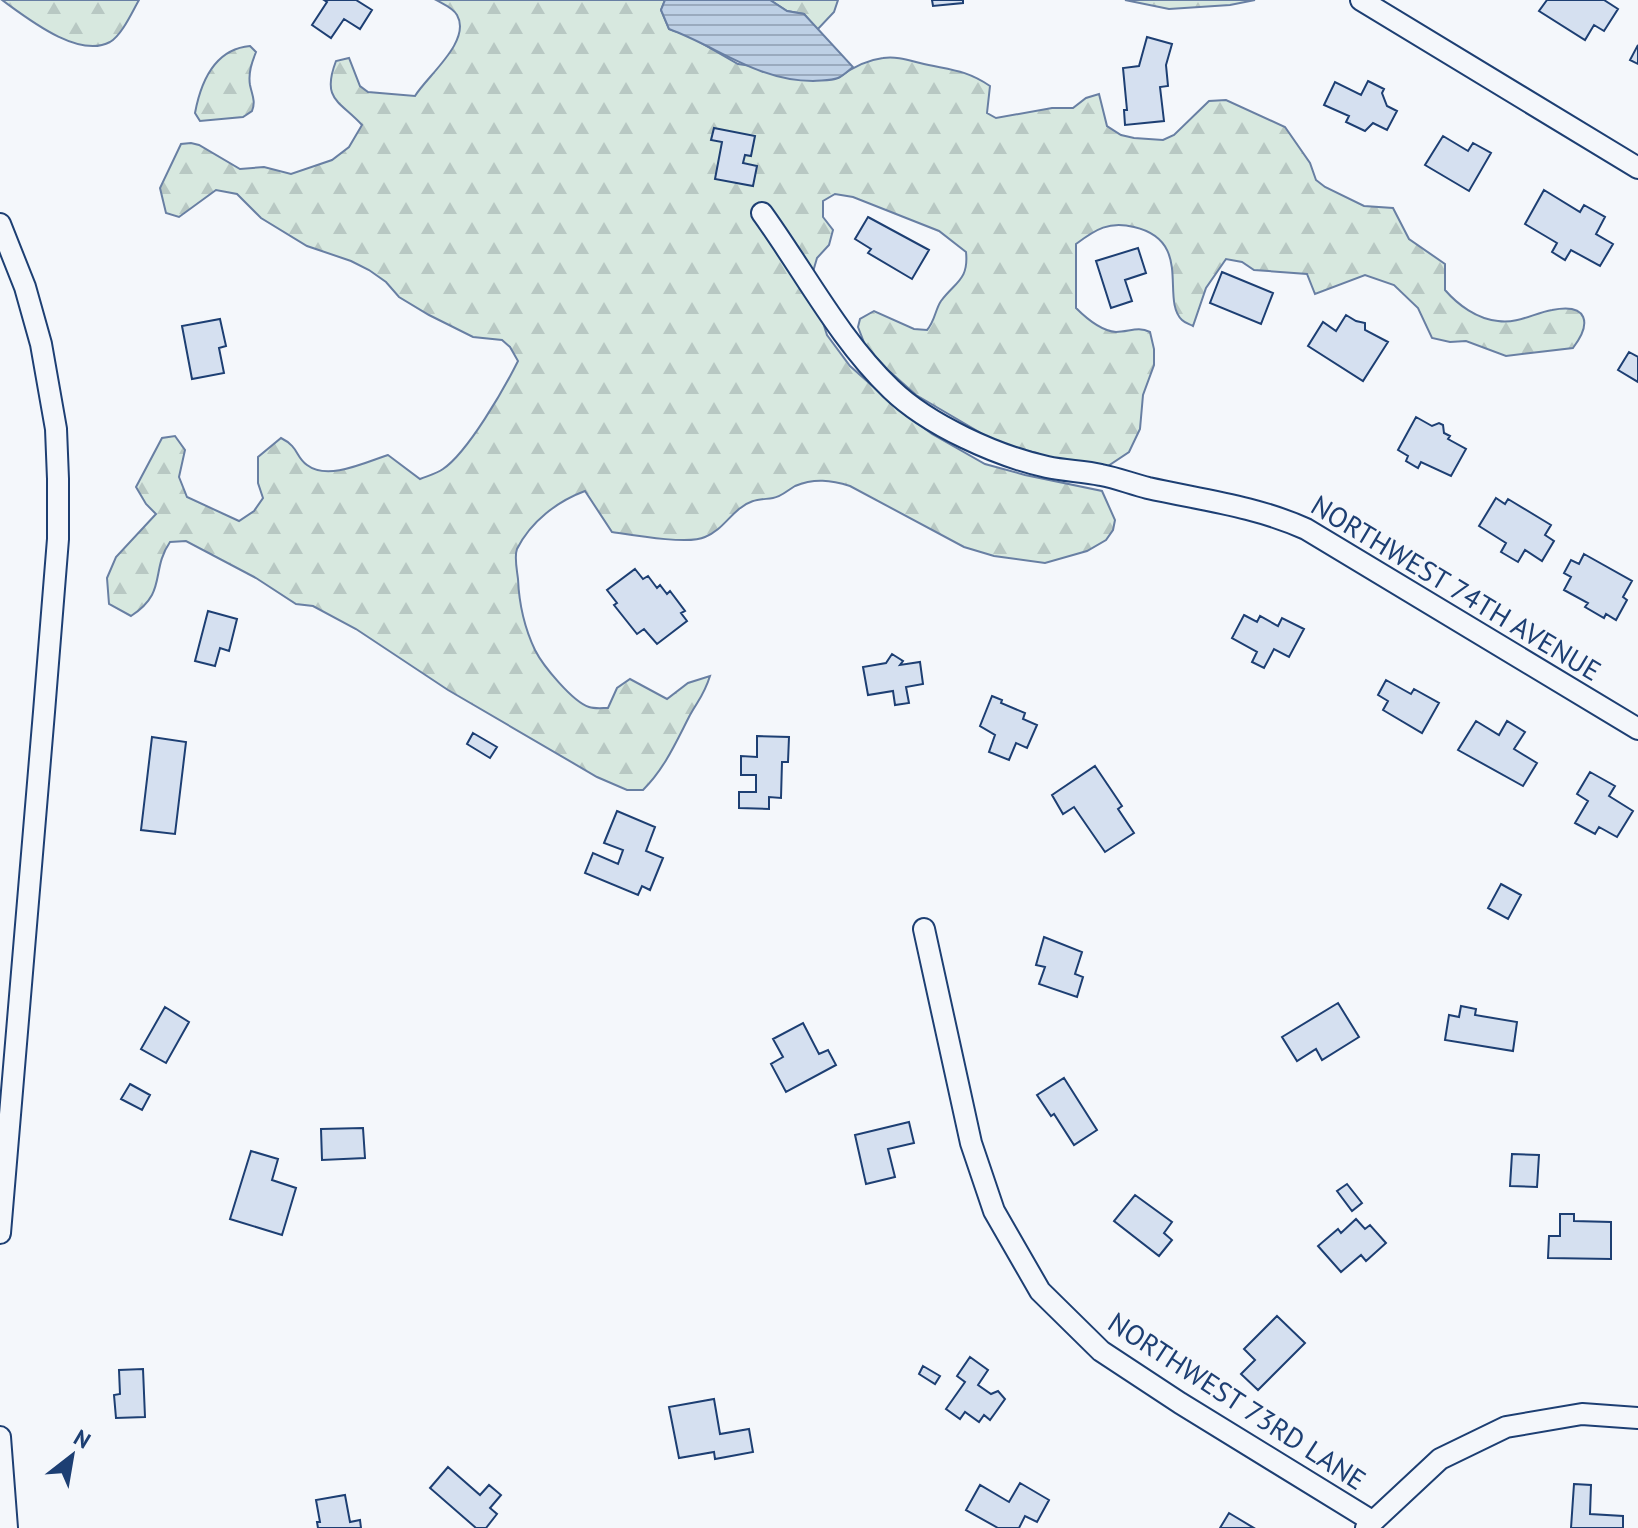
<svg xmlns="http://www.w3.org/2000/svg" width="1638" height="1528" viewBox="0 0 1638 1528" font-family="'PT Sans',sans-serif">
  <style>
    .forest { fill: url(#forest-firs); stroke: #687fa3; stroke-width: 2 }
    .water { fill: url(#water-rules); stroke: #687fa3; stroke-width: 2 }
    .building { fill: #d5e0f0; stroke: #1d3f73; stroke-width: 2 }
    .lines { fill: none; stroke-linecap: round; stroke-linejoin: round }
    .minor-casing { stroke: #1d3f73; stroke-width: 24 }
    .minor { stroke: #f4f7fb; stroke-width: 20 }
    .labels { text-anchor: middle; stroke-width: 6; stroke-linejoin: round; paint-order: stroke }
    .street-label { font-size: 28px; fill: #1d3f73; stroke: #f4f7fb }
  </style>
  <defs>
    <pattern id="forest-firs" width="22" height="20" patternUnits="userSpaceOnUse" patternTransform="scale(2)"><rect width="22" height="20" fill="#d7e8df"/><path d="M5 1l3.5 6h-7zM16 11l3.5 6h-7z" fill="#b8c8c3"/></pattern>
    <pattern id="water-rules" width="6" height="5" patternUnits="userSpaceOnUse" patternTransform="scale(2)"><rect width="6" height="5" fill="#bed0e5"/><path d="M0 2.5h6" fill="none" stroke="#9aaabe"/></pattern>
  </defs>
  <rect width="100%" height="100%" fill="#f4f7fb"/>
  <!-- forest -->
  <path class="forest" d="M 2,0 L 139,0 C 132,12 122,35 110,42 C 78,59 27,18 2,0 Z
    M 436,0 L 665,0 L 661,10 L 669,29 L 689,36 L 738,64 L 838,78 C 851,68 867,60 883,58 C 896,56 908,60 920,63 C 949,70 965,69 990,86 L 987,113 L 996,118 L 1052,108 L 1073,108 L 1086,98 L 1099,94 L 1107,126 L 1121,135 L 1134,138 L 1163,140 L 1174,135 L 1209,101 L 1226,100 L 1285,127 L 1310,163 L 1316,180 L 1325,187 L 1364,206 L 1393,208 L 1409,239 L 1445,264 L 1445,290 C 1458,305 1477,319 1498,321 C 1518,324 1534,313 1552,310 C 1588,303 1592,323 1573,348 L 1506,356 L 1466,341 L 1450,342 L 1432,338 L 1418,308 L 1394,285 L 1365,275 L 1315,294 L 1307,274 L 1254,270 L 1242,262 L 1226,259 L 1206,288 L 1193,326 C 1189,324 1185,323 1182,320 C 1160,299 1194,241 1134,227 C 1109,221 1096,229 1076,244 L 1076,308 C 1086,318 1101,331 1116,332 C 1129,332 1138,326 1150,332 L 1154,349 L 1154,365 L 1143,395 L 1140,429 L 1129,452 L 1108,466 L 1058,465 L 1037,453 L 1003,446 L 916,395 L 888,370 L 865,345 L 858,327 L 860,319 L 874,311 L 914,329 L 927,330 C 935,321 935,310 941,301 C 955,282 969,280 966,252 L 939,231 L 853,197 L 835,194 L 823,201 L 823,217 L 833,230 L 829,245 L 817,258 L 810,282 L 827,335 L 850,366 L 903,413 L 932,434 L 985,464 L 1025,475 L 1102,491 L 1115,520 L 1113,530 L 1106,540 L 1087,551 L 1045,563 L 994,556 L 964,547 L 850,486 C 831,480 814,478 795,486 C 788,490 781,497 773,498 C 759,500 751,499 739,509 C 727,519 720,531 705,537 C 689,545 632,535 612,532 L 585,491 C 558,501 531,521 517,549 C 514,557 517,570 518,579 C 519,602 525,629 535,650 C 543,666 573,702 589,707 C 595,709 602,708 608,708 L 617,688 L 630,679 L 667,699 L 688,683 L 710,676 C 704,695 699,699 690,715 C 676,742 665,768 643,790 L 627,790 L 597,777 L 448,690 L 356,629 L 313,606 L 296,604 L 256,578 L 186,541 L 170,542 C 150,571 168,592 131,616 L 109,604 L 107,578 L 116,557 L 156,514 L 146,504 L 136,487 L 162,438 L 175,436 L 185,450 L 179,477 L 187,497 L 239,521 L 254,511 L 263,498 L 258,483 L 258,457 L 281,438 C 299,447 295,456 307,465 C 328,481 366,462 388,455 L 420,479 C 427,476 436,474 443,469 C 468,452 504,389 518,361 L 510,347 L 502,340 L 473,337 L 429,315 L 399,297 L 386,282 L 369,270 L 351,261 L 307,246 L 261,218 L 237,194 L 216,190 L 179,217 L 166,213 L 160,188 L 181,144 L 191,143 L 199,145 L 240,169 L 264,167 L 291,174 L 332,160 L 349,147 L 362,125 C 340,101 321,100 336,61 L 349,58 L 360,86 L 368,92 L 415,96 C 427,76 472,41 457,15 C 453,8 443,4 436,0 Z
    M 770,0 L 838,0 L 834,12 L 817,30 L 804,14 L 787,11 Z
    M 1125,0 L 1255,0 L 1230,5 L 1169,9 Z
    M 250,46 L 256,52 C 252,62 248,73 250,85 C 252,95 256,101 252,111 L 243,117 L 200,121 L 195,113 C 201,81 215,49 250,46 Z"/>
  <!-- water -->
  <path class="water" d="M 665,0 L 770,0 L 787,11 L 804,14 L 853,67 C 849,70 843,76 838,78 C 831,81 821,80 813,81 C 758,81 718,47 669,29 L 661,10 Z"/>
  <!-- building -->
  <path class="building" d="M 324,0 L 356,0 L 372,10 L 360,29 L 344,19 L 331,38 L 312,25 L 327,2 Z
    M 932,0 L 963,0 L 963,3 L 933,6 Z
    M 1547,0 L 1604,0 L 1618,9 L 1604,31 L 1594,25 L 1585,40 L 1539,11 Z
    M 1147,37 L 1172,44 L 1166,65 L 1168,86 L 1160,87 L 1164,121 L 1125,125 L 1124,110 L 1127,110 L 1123,68 L 1139,66 Z
    M 1638,45 L 1638,64 L 1630,60 Z
    M 1368,81 L 1384,89 L 1382,93 L 1387,106 L 1397,111 L 1387,130 L 1373,123 L 1365,131 L 1346,122 L 1349,116 L 1324,105 L 1335,82 L 1361,95 Z
    M 714,128 L 755,136 L 751,156 L 745,155 L 743,163 L 757,166 L 753,186 L 715,179 L 722,142 L 711,140 Z
    M 1443,136 L 1468,151 L 1473,143 L 1491,153 L 1469,191 L 1425,165 Z
    M 1544,190 L 1580,212 L 1584,205 L 1605,217 L 1596,234 L 1613,244 L 1600,266 L 1571,250 L 1565,260 L 1552,252 L 1557,243 L 1525,224 Z
    M 868,217 L 929,250 L 912,279 L 868,253 L 871,249 L 855,239 Z
    M 1138,248 L 1146,273 L 1125,280 L 1132,301 L 1111,308 L 1096,261 Z
    M 1222,272 L 1273,293 L 1261,324 L 1210,303 Z
    M 1346,315 L 1356,321 L 1365,323 L 1365,330 L 1388,342 L 1363,381 L 1308,346 L 1323,322 L 1336,331 Z
    M 220,319 L 226,346 L 219,348 L 224,373 L 192,379 L 182,326 Z
    M 1629,352 L 1638,357 L 1638,382 L 1618,370 Z
    M 1416,417 L 1432,426 L 1439,423 L 1443,425 L 1444,433 L 1450,436 L 1448,439 L 1466,449 L 1451,476 L 1421,462 L 1418,468 L 1406,461 L 1408,456 L 1398,450 Z
    M 1496,498 L 1505,504 L 1508,499 L 1551,525 L 1545,535 L 1554,541 L 1542,561 L 1525,550 L 1518,562 L 1501,552 L 1506,543 L 1479,526 Z
    M 1584,554 L 1632,581 L 1623,597 L 1627,600 L 1616,620 L 1606,614 L 1604,618 L 1585,607 L 1588,603 L 1564,590 L 1571,577 L 1564,573 L 1571,560 L 1579,564 Z
    M 635,569 L 643,579 L 648,576 L 657,588 L 660,585 L 667,594 L 670,591 L 685,611 L 681,613 L 687,621 L 657,644 L 644,629 L 637,634 L 614,605 L 617,603 L 607,590 Z
    M 208,611 L 237,619 L 229,651 L 220,648 L 215,666 L 195,661 Z
    M 1244,615 L 1257,622 L 1260,616 L 1278,626 L 1282,618 L 1304,629 L 1289,657 L 1274,649 L 1264,668 L 1252,662 L 1257,652 L 1232,638 Z
    M 892,654 L 903,661 L 900,665 L 920,662 L 923,684 L 906,687 L 909,703 L 895,705 L 893,691 L 868,695 L 863,667 L 886,663 Z
    M 1386,680 L 1411,694 L 1414,689 L 1439,703 L 1422,733 L 1383,710 L 1388,701 L 1378,695 Z
    M 992,696 L 1002,700 L 1001,703 L 1025,713 L 1023,719 L 1037,725 L 1027,748 L 1016,743 L 1009,760 L 989,752 L 995,735 L 980,726 Z
    M 1476,721 L 1499,735 L 1507,721 L 1525,732 L 1514,749 L 1537,763 L 1523,786 L 1458,750 Z
    M 473,733 L 497,747 L 490,758 L 467,744 Z
    M 757,736 L 789,737 L 788,762 L 782,762 L 781,798 L 769,797 L 769,809 L 739,808 L 739,792 L 756,792 L 756,775 L 741,775 L 741,756 L 757,757 Z
    M 152,737 L 186,742 L 175,834 L 141,830 Z
    M 1095,766 L 1122,806 L 1118,809 L 1134,833 L 1105,852 L 1074,807 L 1063,814 L 1052,795 Z
    M 1590,772 L 1615,786 L 1609,796 L 1633,811 L 1617,837 L 1599,827 L 1595,834 L 1575,823 L 1588,801 L 1577,794 Z
    M 617,811 L 655,827 L 646,851 L 663,858 L 650,890 L 642,886 L 638,895 L 585,873 L 593,853 L 618,864 L 623,850 L 604,843 Z
    M 1501,884 L 1521,895 L 1508,919 L 1488,908 Z
    M 1044,937 L 1082,952 L 1075,974 L 1083,977 L 1077,997 L 1039,984 L 1045,967 L 1036,965 Z
    M 1338,1003 L 1359,1037 L 1322,1060 L 1316,1049 L 1297,1061 L 1282,1037 Z
    M 1461,1006 L 1476,1009 L 1475,1015 L 1517,1022 L 1513,1051 L 1445,1040 L 1449,1015 L 1459,1017 Z
    M 165,1007 L 189,1022 L 166,1063 L 141,1049 Z
    M 803,1023 L 819,1054 L 828,1050 L 836,1065 L 786,1092 L 771,1064 L 783,1057 L 773,1039 Z
    M 1064,1078 L 1097,1130 L 1074,1145 L 1054,1114 L 1051,1116 L 1037,1095 Z
    M 130,1084 L 150,1095 L 142,1110 L 121,1099 Z
    M 909,1122 L 914,1143 L 888,1149 L 895,1177 L 866,1184 L 855,1135 Z
    M 363,1128 L 365,1158 L 322,1160 L 321,1129 Z
    M 251,1151 L 278,1159 L 272,1180 L 296,1188 L 282,1235 L 230,1219 Z
    M 1512,1154 L 1539,1155 L 1537,1187 L 1510,1186 Z
    M 1347,1184 L 1362,1203 L 1352,1211 L 1337,1191 Z
    M 1135,1195 L 1172,1222 L 1164,1233 L 1172,1240 L 1159,1256 L 1114,1221 Z
    M 1560,1214 L 1574,1214 L 1574,1221 L 1611,1222 L 1611,1259 L 1548,1258 L 1549,1236 L 1560,1236 Z
    M 1356,1219 L 1365,1229 L 1370,1225 L 1386,1243 L 1366,1261 L 1361,1255 L 1341,1272 L 1318,1246 L 1338,1229 L 1341,1233 Z
    M 1277,1316 L 1305,1343 L 1258,1390 L 1241,1374 L 1255,1360 L 1244,1349 Z
    M 970,1357 L 988,1370 L 978,1385 L 991,1394 L 998,1391 L 1005,1399 L 990,1420 L 984,1415 L 979,1422 L 965,1412 L 960,1419 L 946,1409 L 965,1382 L 957,1376 Z
    M 923,1366 L 940,1376 L 935,1384 L 919,1374 Z
    M 143,1369 L 145,1417 L 116,1418 L 114,1395 L 120,1394 L 119,1370 Z
    M 714,1399 L 720,1434 L 749,1429 L 753,1452 L 715,1459 L 714,1452 L 679,1458 L 669,1407 Z
    M 448,1467 L 480,1495 L 489,1485 L 501,1495 L 490,1508 L 497,1514 L 486,1528 L 476,1528 L 430,1488 Z
    M 1020,1483 L 1049,1500 L 1037,1522 L 1025,1516 L 1019,1528 L 998,1528 L 966,1510 L 980,1485 L 1009,1502 Z
    M 1574,1484 L 1591,1485 L 1590,1514 L 1623,1516 L 1623,1528 L 1571,1528 Z
    M 345,1495 L 350,1522 L 360,1520 L 361,1528 L 318,1528 L 317,1522 L 320,1522 L 316,1500 Z
    M 1229,1513 L 1254,1528 L 1220,1528 Z"/>
  <g class="lines">
    <defs>
      <path id="minor" d="M 1361,0 L 1638,168
        M 762,213 C 804,271 839,339 891,389 C 928,425 997,456 1047,467 C 1065,471 1084,471 1101,475 C 1117,478 1132,484 1148,488 C 1202,500 1255,506 1306,529 L 1638,729
        M 0,224 L 25,287 L 41,344 L 56,429 L 58,479 L 58,539 L 44,712 L 0,1233
        M 924,929 L 971,1143 L 994,1211 L 1040,1291 L 1101,1351 L 1180,1403 L 1372,1521
        M 0,1437 L 7,1528
        M 1366,1528 L 1440,1459 L 1506,1427 L 1582,1414 L 1638,1418"/>
    </defs>
    <!-- minor casing -->
    <use href="#minor" class="minor-casing"/>
    <!-- minor -->
    <use href="#minor" class="minor"/>
  </g>
  <g class="labels">
    <!-- street labels -->
    <g class="street-label">
      <text transform="translate(1456 588) rotate(31)" y="10">NORTHWEST 74TH AVENUE</text>
      <text transform="translate(1237 1401) rotate(33)" y="10">NORTHWEST 73RD LANE</text>
    </g>
  </g>
  <!-- north arrow -->
  <g transform="translate(72 1456) rotate(31)" stroke="#f4f7fb" stroke-width="6" paint-order="stroke">
  <path d="M0-6L14 30L0 20L-14 30Z" fill="#1d3f73"/>
  <text y="-12" font-size="22" font-weight="bold" text-anchor="middle" fill="#1d3f73">N</text>
  </g>
</svg>
